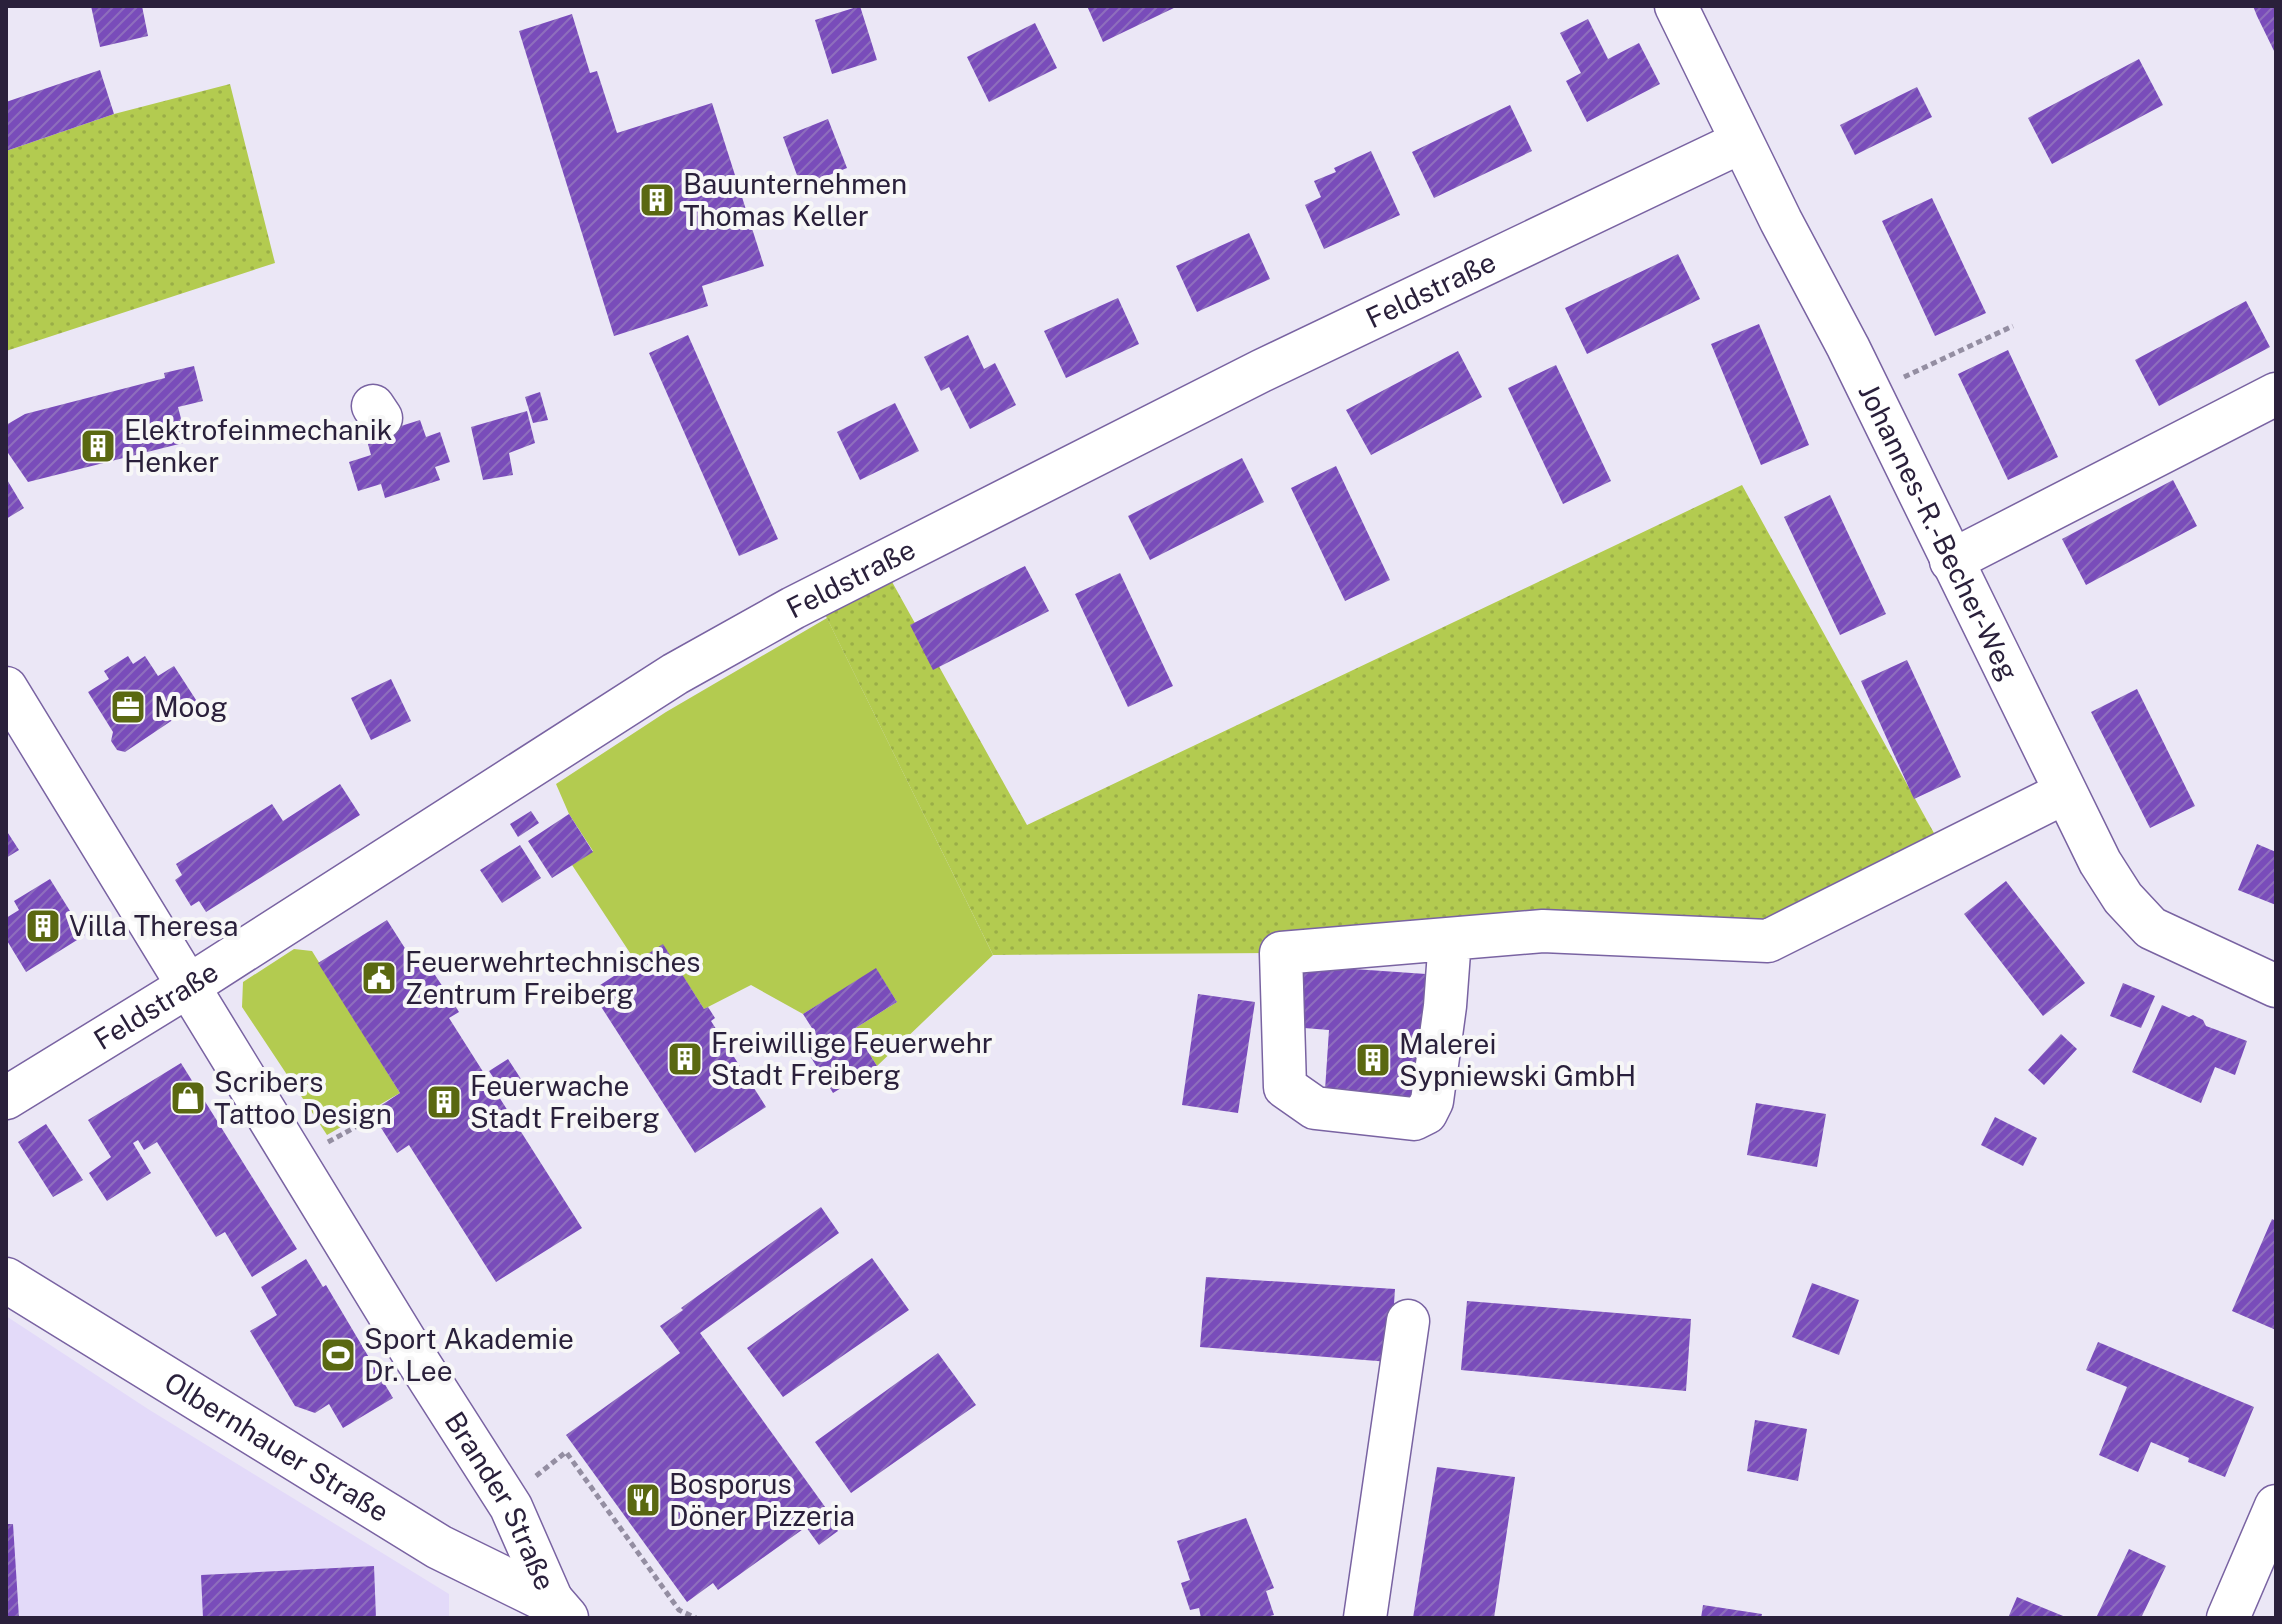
<svg xmlns="http://www.w3.org/2000/svg" width="2282" height="1624" viewBox="0 0 2282 1624" font-family="'Public Sans',sans-serif">
  <style>
    .built { fill: #e3daf9 }
    .grass { fill: #b3cb50 }
    .garden { fill: url(#garden-dots) }
    .building { fill: url(#building-hatch) }
    .lines { fill: none; stroke-linecap: round; stroke-linejoin: round }
    .minor-casing { stroke: #7963a2; stroke-width: 45 }
    .major-casing { stroke: #7963a2; stroke-width: 47 }
    .path { stroke: #948ea2; stroke-width: 5; stroke-dasharray: 6 4; stroke-linecap: butt }
    .minor { stroke: #fff; stroke-width: 42 }
    .major { stroke: #fff; stroke-width: 44 }
    .labels { text-anchor: middle; stroke-width: 8; stroke-linejoin: round; paint-order: stroke }
    .poi-label { font-size: 28px; fill: #2a203b; stroke: #f7f7f7; text-anchor: start }
    .street-label { font-size: 28px; fill: #2a203b; stroke: #f7f7f7 }
  </style>
  <defs>
    <pattern id="garden-dots" width="8" height="8" patternUnits="userSpaceOnUse" patternTransform="scale(2)"><rect width="8" height="8" fill="#b3cb50"/><path d="M2 2h.1M6 6h.1" fill="none" stroke="#9aae47" stroke-width="1.8" stroke-linecap="round"/></pattern>
    <pattern id="building-hatch" width="6" height="6" patternUnits="userSpaceOnUse" patternTransform="scale(2)"><rect width="6" height="6" fill="#794cba"/><path d="M-1 1l2-2M0 6l6-6M5 7l2-2" fill="none" stroke="#8e6ebd"/></pattern>
  </defs>
  <rect width="100%" height="100%" fill="#ebe7f6"/>
  <!-- built -->
  <path class="built" d="M 6,1316 L 148,1409 L 449,1594 L 449,1618 L 6,1618 Z"/>
  <!-- grass -->
  <path class="grass" d="M 827,618 L 993,955 L 877,1066 L 854,1029 L 897,1002 L 876,969 L 803,1014 L 751,985 L 704,1009 L 663,945 L 636,962 L 572,865 L 593,851 L 569,814 L 556,784 L 666,712 Z
    M 294,949 L 312,951 L 400,1093 L 327,1135 L 242,1007 L 243,982 Z"/>
  <!-- garden -->
  <path class="garden" d="M 230,84 L 275,263 L 6,351 L 6,151 L 114,114 Z
    M 1742,485 L 1945,853 L 1768,941 L 1281,953 L 993,955 L 816,596 L 881,562 L 1027,825 Z"/>
  <!-- building -->
  <path class="building" d="M 91,6 L 142,6 L 148,36 L 100,47 Z
    M 860,6 L 877,60 L 832,74 L 815,20 Z
    M 1087,6 L 1178,6 L 1103,42 Z
    M 2253,6 L 2276,6 L 2276,55 L 2257,16 Z
    M 572,14 L 590,73 L 597,71 L 617,133 L 712,103 L 764,266 L 702,286 L 708,306 L 614,336 L 519,31 Z
    M 1588,19 L 1608,59 L 1639,43 L 1660,84 L 1587,122 L 1566,81 L 1581,73 L 1560,33 Z
    M 1035,23 L 1057,68 L 989,102 L 967,57 Z
    M 2139,59 L 2163,105 L 2052,164 L 2028,118 Z
    M 100,70 L 114,114 L 6,151 L 6,102 Z
    M 1917,87 L 1932,117 L 1855,155 L 1840,125 Z
    M 1510,105 L 1532,151 L 1434,198 L 1412,152 Z
    M 828,119 L 847,168 L 801,186 L 783,137 Z
    M 1371,151 L 1400,215 L 1324,249 L 1305,205 L 1321,197 L 1314,181 L 1336,172 L 1334,168 Z
    M 1932,198 L 1986,313 L 1935,336 L 1882,221 Z
    M 1249,233 L 1270,279 L 1197,312 L 1176,266 Z
    M 1678,254 L 1700,299 L 1587,354 L 1565,308 Z
    M 1118,298 L 1139,344 L 1066,378 L 1044,331 Z
    M 2246,301 L 2270,347 L 2159,406 L 2135,360 Z
    M 1759,324 L 1809,445 L 1761,465 L 1711,344 Z
    M 688,335 L 778,539 L 739,556 L 649,353 Z
    M 968,335 L 984,369 L 995,363 L 1016,405 L 970,429 L 949,387 L 941,391 L 924,357 Z
    M 2008,350 L 2058,457 L 2008,480 L 1958,374 Z
    M 1458,351 L 1482,397 L 1371,455 L 1346,410 Z
    M 1556,365 L 1611,481 L 1563,504 L 1508,388 Z
    M 194,366 L 203,401 L 178,407 L 187,442 L 28,482 L 6,450 L 6,425 L 25,414 L 165,378 L 164,373 Z
    M 540,392 L 548,420 L 533,423 L 525,397 Z
    M 895,403 L 919,451 L 860,480 L 837,432 Z
    M 527,411 L 535,443 L 509,453 L 513,475 L 483,480 L 471,427 Z
    M 420,420 L 426,437 L 440,432 L 450,462 L 435,467 L 440,480 L 385,498 L 381,484 L 358,491 L 349,462 L 371,455 L 366,437 Z
    M 1242,458 L 1264,502 L 1150,560 L 1128,516 Z
    M 1336,466 L 1390,580 L 1345,601 L 1291,488 Z
    M 6,478 L 24,508 L 6,519 Z
    M 2173,480 L 2197,526 L 2086,585 L 2062,539 Z
    M 1830,495 L 1886,614 L 1840,635 L 1784,517 Z
    M 1025,566 L 1049,611 L 933,670 L 910,625 Z
    M 1120,573 L 1173,686 L 1128,707 L 1075,594 Z
    M 128,656 L 133,664 L 145,656 L 158,676 L 174,666 L 198,703 L 125,752 L 117,750 L 111,741 L 113,732 L 88,692 L 109,679 L 104,671 Z
    M 1907,660 L 1961,777 L 1914,799 L 1861,681 Z
    M 391,679 L 411,721 L 371,740 L 351,698 Z
    M 2137,689 L 2195,806 L 2150,828 L 2091,712 Z
    M 340,784 L 360,815 L 206,912 L 199,901 L 191,906 L 175,880 L 182,875 L 176,864 L 272,804 L 283,821 Z
    M 531,811 L 539,823 L 518,837 L 510,824 Z
    M 569,814 L 593,852 L 552,878 L 528,841 Z
    M 6,830 L 19,850 L 6,858 Z
    M 2257,844 L 2276,852 L 2276,905 L 2238,890 Z
    M 520,845 L 541,878 L 502,903 L 480,870 Z
    M 50,879 L 85,935 L 26,972 L 6,939 L 6,918 L 19,910 L 14,901 Z
    M 2006,881 L 2085,983 L 2043,1016 L 1964,914 Z
    M 387,920 L 415,964 L 423,957 L 447,993 L 459,1012 L 449,1018 L 582,1228 L 496,1282 L 409,1145 L 397,1153 L 371,1112 L 400,1093 L 318,963 Z
    M 663,944 L 704,1009 L 708,1007 L 715,1018 L 711,1021 L 766,1107 L 695,1153 L 591,991 Z
    M 1296,965 L 1426,974 L 1418,1097 L 1325,1090 L 1329,1030 L 1292,1027 Z
    M 876,968 L 897,1002 L 854,1029 L 877,1066 L 833,1093 L 810,1056 L 824,1047 L 803,1014 Z
    M 2123,983 L 2155,996 L 2141,1028 L 2110,1016 Z
    M 1198,994 L 1255,1002 L 1238,1113 L 1182,1105 Z
    M 2162,1005 L 2189,1017 L 2193,1015 L 2203,1020 L 2206,1026 L 2247,1041 L 2235,1075 L 2215,1067 L 2201,1103 L 2132,1072 Z
    M 2061,1034 L 2077,1049 L 2044,1085 L 2028,1070 Z
    M 508,1059 L 521,1079 L 503,1092 L 489,1071 Z
    M 181,1063 L 297,1249 L 252,1277 L 225,1232 L 216,1237 L 157,1142 L 144,1150 L 138,1140 L 133,1143 L 151,1173 L 107,1201 L 89,1173 L 111,1157 L 88,1120 Z
    M 1756,1103 L 1826,1114 L 1817,1167 L 1747,1155 Z
    M 1995,1117 L 2037,1138 L 2023,1166 L 1981,1145 Z
    M 46,1124 L 83,1180 L 53,1197 L 18,1142 Z
    M 821,1207 L 839,1233 L 700,1333 L 828,1511 L 826,1513 L 838,1531 L 819,1545 L 806,1527 L 718,1590 L 713,1583 L 687,1602 L 566,1435 L 680,1353 L 660,1326 L 683,1310 L 681,1308 Z
    M 2272,1219 L 2276,1221 L 2276,1330 L 2232,1311 Z
    M 872,1258 L 909,1310 L 783,1397 L 747,1348 Z
    M 306,1259 L 323,1287 L 326,1285 L 393,1398 L 343,1428 L 329,1404 L 315,1413 L 295,1406 L 250,1331 L 277,1315 L 261,1287 Z
    M 1206,1277 L 1395,1289 L 1390,1362 L 1200,1347 Z
    M 1812,1283 L 1859,1300 L 1839,1355 L 1792,1337 Z
    M 1467,1301 L 1691,1319 L 1686,1391 L 1461,1370 Z
    M 2098,1342 L 2254,1407 L 2225,1477 L 2188,1462 L 2189,1458 L 2151,1442 L 2138,1472 L 2099,1455 L 2127,1387 L 2086,1370 Z
    M 938,1353 L 976,1405 L 851,1493 L 815,1442 Z
    M 1755,1420 L 1807,1429 L 1798,1481 L 1747,1471 Z
    M 1437,1467 L 1515,1477 L 1494,1618 L 1413,1618 Z
    M 1246,1518 L 1274,1588 L 1266,1591 L 1274,1615 L 1263,1618 L 1201,1618 L 1199,1608 L 1190,1610 L 1181,1583 L 1190,1580 L 1177,1541 Z
    M 6,1524 L 13,1524 L 19,1618 L 6,1618 Z
    M 2129,1549 L 2166,1566 L 2141,1618 L 2096,1618 Z
    M 374,1566 L 376,1618 L 203,1618 L 201,1575 Z
    M 2017,1597 L 2068,1618 L 2008,1618 Z
    M 1703,1605 L 1762,1614 L 1761,1618 L 1701,1618 Z"/>
  <g class="lines">
    <defs>
      <g id="minor">
        <path id="s1" d="M 1676,6 L 1781,221 L 1848,347 L 2100,862 L 2123,898 L 2151,928 L 2276,986"/>
        <path d="M 373,406 L 381,418"/>
        <path d="M 1951,561 L 2276,394"/>
        <path id="s2" d="M 6,688 L 412,1352 L 511,1507 L 553,1603"/>
        <path d="M 1450,939 L 1445,1006 L 1432,1101 L 1426,1113 L 1414,1119 L 1315,1108 L 1285,1087 L 1281,953 L 1543,931 L 1768,941 L 2064,793"/>
        <path id="s3" d="M 6,1098 L 190,985 L 675,674 L 793,608 L 1261,371 L 1741,142"/>
        <path d="M 1365,1618 L 1408,1321"/>
        <path d="M 2228,1618 L 2276,1506"/>
      </g>
      <g id="major">
        <path id="s4" d="M 6,1280 L 439,1547 L 553,1603 L 566,1618"/>
      </g>
    </defs>
    <!-- minor casing -->
    <use href="#minor" class="minor-casing"/>
    <!-- major casing -->
    <use href="#major" class="major-casing"/>
    <!-- path -->
    <path class="path" d="M 1904,377 L 2013,326
      M 328,1142 L 374,1117
      M 536,1476 L 566,1452 L 679,1610 L 696,1618"/>
    <!-- minor -->
    <use href="#minor" class="minor"/>
    <!-- major -->
    <use href="#major" class="major"/>
  </g>
  <!-- icons -->
  <defs>
    <symbol id="building-square" viewBox="-11 -11 22 22"><rect x="-9" y="-9" width="18" height="18" rx="4" fill="#5a6811" stroke="#f7f7f7"/><path d="M-4-6H4V6H1V3H-1V6H-4ZM-2.5-4.3h1.7v1.8h-1.7ZM.8-4.3h1.7v1.8H.8ZM-2.5-1h1.7V.8h-1.7ZM.8-1h1.7V.8H.8Z" fill="#fff"/></symbol>
    <symbol id="office-square" viewBox="-11 -11 22 22"><rect x="-9" y="-9" width="18" height="18" rx="4" fill="#5a6811" stroke="#f7f7f7"/><path d="M-6-3h4V-5.5h4V-3h4V5H-6ZM-1-4.5V-3h2v-1.5ZM-6 0V1H6V0Z" fill="#fff"/></symbol>
    <symbol id="civic-square" viewBox="-11 -11 22 22"><rect x="-9" y="-9" width="18" height="18" rx="4" fill="#5a6811" stroke="#f7f7f7"/><path d="M-.6-6.5H3V-4.5H.6V-3L4-1V1h2V6H-6V1h2V-1L-.6-3ZM-1.2 2.5V6h2.4V2.5Z" fill="#fff"/></symbol>
    <symbol id="shop-square" viewBox="-11 -11 22 22"><rect x="-9" y="-9" width="18" height="18" rx="4" fill="#5a6811" stroke="#f7f7f7"/><path d="M-5-2.5h2.3a2.7 3.5 0 0 1 5.4 0H5L5.5 6h-11ZM-1.5-2.5h3a1.5 2.3 0 0 0-3 0Z" fill="#fff"/></symbol>
    <symbol id="stadium-square" viewBox="-11 -11 22 22"><rect x="-9" y="-9" width="18" height="18" rx="4" fill="#5a6811" stroke="#f7f7f7"/><path d="M0-5a6.5 5 0 1 0 0 10a6.5 5 0 1 0 0-10ZM-3.5-1.8h7v3.6h-7Z" fill="#fff"/></symbol>
    <symbol id="restaurant-square" viewBox="-11 -11 22 22"><rect x="-9" y="-9" width="18" height="18" rx="4" fill="#5a6811" stroke="#f7f7f7"/><path d="M-5-6h1v4h1v-4h1v4h1v-4h1v5L-1.5 .5V6h-2V.5L-5-1ZM5-6V6H3V1.5H1.5Q1.5-4 5-6Z" fill="#fff"/></symbol>
  </defs>
  <g fill-rule="evenodd">
    <use href="#building-square" x="637" y="180" width="40" height="40"/>
    <use href="#building-square" x="78" y="426" width="40" height="40"/>
    <use href="#office-square" x="108" y="687" width="40" height="40"/>
    <use href="#building-square" x="23" y="906" width="40" height="40"/>
    <use href="#civic-square" x="359" y="958" width="40" height="40"/>
    <use href="#building-square" x="665" y="1039" width="40" height="40"/>
    <use href="#building-square" x="1353" y="1040" width="40" height="40"/>
    <use href="#shop-square" x="168" y="1078" width="40" height="40"/>
    <use href="#building-square" x="424" y="1082" width="40" height="40"/>
    <use href="#stadium-square" x="318" y="1335" width="40" height="40"/>
    <use href="#restaurant-square" x="623" y="1480" width="40" height="40"/>
  </g>
  <g class="labels">
    <!-- poi labels -->
    <g class="poi-label">
      <text x="683" y="194">Bauunternehmen<tspan x="683" dy="32">Thomas Keller</tspan></text>
      <text x="124" y="440">Elektrofeinmechanik<tspan x="124" dy="32">Henker</tspan></text>
      <text x="154" y="717">Moog</text>
      <text x="69" y="936">Villa Theresa</text>
      <text x="405" y="972">Feuerwehrtechnisches<tspan x="405" dy="32">Zentrum Freiberg</tspan></text>
      <text x="711" y="1053">Freiwillige Feuerwehr<tspan x="711" dy="32">Stadt Freiberg</tspan></text>
      <text x="1399" y="1054">Malerei<tspan x="1399" dy="32">Sypniewski GmbH</tspan></text>
      <text x="214" y="1092">Scribers<tspan x="214" dy="32">Tattoo Design</tspan></text>
      <text x="470" y="1096">Feuerwache<tspan x="470" dy="32">Stadt Freiberg</tspan></text>
      <text x="364" y="1349">Sport Akademie<tspan x="364" dy="32">Dr. Lee</tspan></text>
      <text x="669" y="1494">Bosporus<tspan x="669" dy="32">Döner Pizzeria</tspan></text>
    </g>
    <!-- street labels -->
    <g class="street-label">
      <text dy="10" stroke="none"><textPath href="#s3" startOffset="1640">Feldstraße</textPath></text>
      <text dy="10" stroke="none"><textPath href="#s1" startOffset="588">Johannes-R.-Becher-Weg</textPath></text>
      <text dy="10" stroke="none"><textPath href="#s3" startOffset="992">Feldstraße</textPath></text>
      <text dy="10" stroke="none"><textPath href="#s3" startOffset="176">Feldstraße</textPath></text>
      <text dy="10" stroke="none"><textPath href="#s4" startOffset="318">Olbernhauer Straße</textPath></text>
      <text dy="10" stroke="none"><textPath href="#s2" startOffset="952">Brander Straße</textPath></text>
    </g>
  </g>
  <!-- border -->
  <rect width="2282" height="1624" fill="none" stroke="#2a203b" stroke-width="16"/>
</svg>
